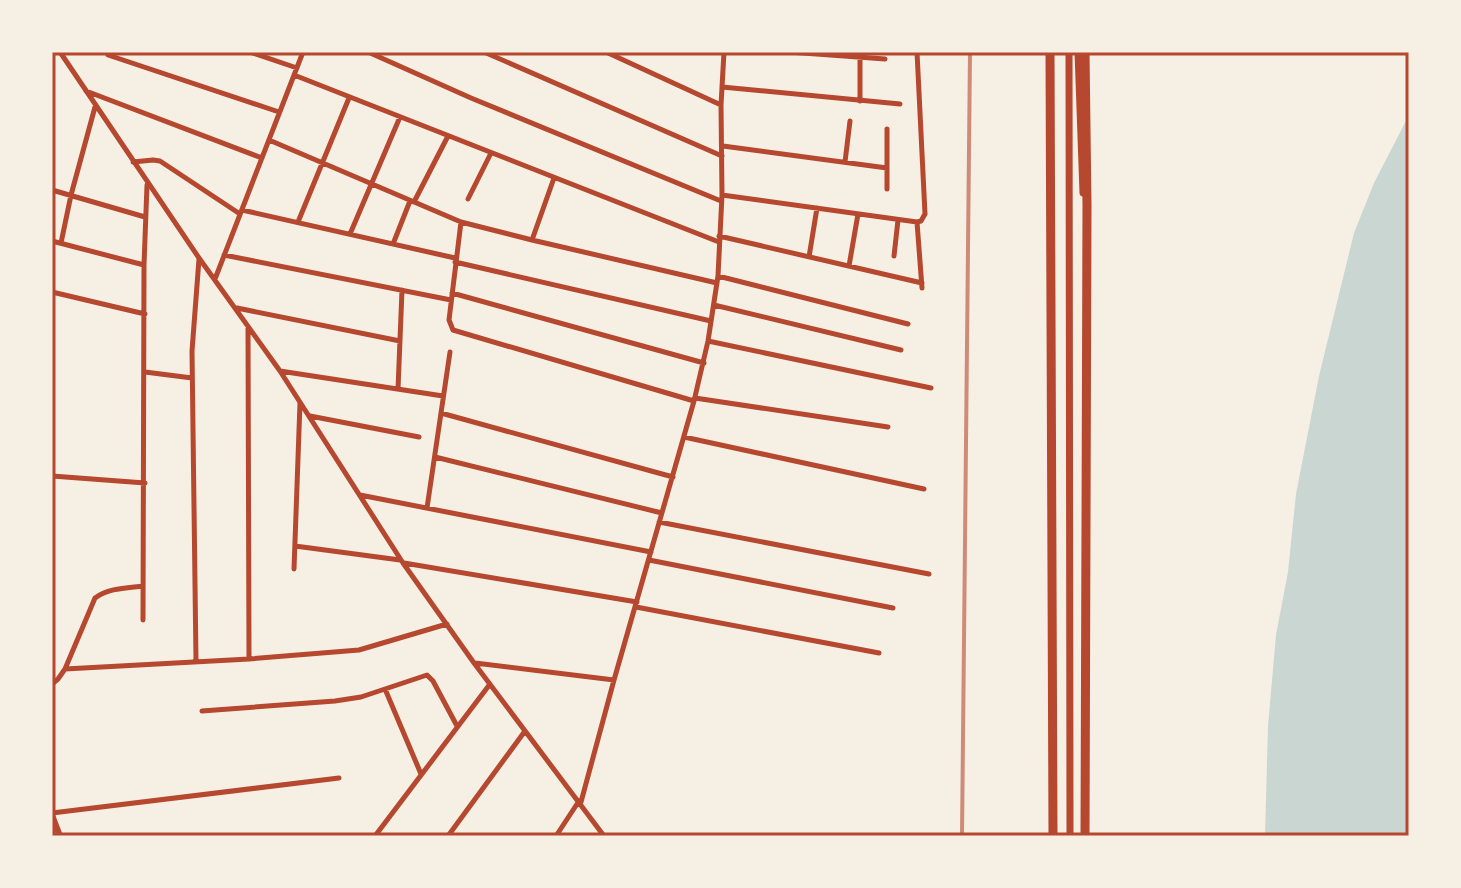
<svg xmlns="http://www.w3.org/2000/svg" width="1461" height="888" viewBox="0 0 1461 888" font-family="Inter,sans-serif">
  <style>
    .water { fill: #c9d6d2 }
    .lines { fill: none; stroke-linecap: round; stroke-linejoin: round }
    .minor { stroke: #b5482f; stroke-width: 5 }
    .tertiary { stroke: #b5482f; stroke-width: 6 }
    .secondary { stroke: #b5482f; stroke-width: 7 }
    .trunk { stroke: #b5482f; stroke-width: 9 }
    .rail { stroke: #cf8b77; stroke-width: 4 }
    .neatline { fill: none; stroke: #b5482f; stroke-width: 3 }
  </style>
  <rect width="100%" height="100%" fill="#f6efe4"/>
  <!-- water -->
  <path class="water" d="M 1409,115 L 1409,836 L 1265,836 L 1268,726 L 1276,635 L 1288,572 L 1296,494 L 1319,376 L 1354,233 L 1374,183 Z"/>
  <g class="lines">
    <!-- minor -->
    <path class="minor" d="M 60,52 L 199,258 L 280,371 L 403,563 L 474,663 L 604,836
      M 250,52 L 297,68
      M 368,52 L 471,98 L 721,201
      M 484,52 L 722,156
      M 606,52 L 721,105
      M 789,52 L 885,59
      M 108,55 L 279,112
      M 294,75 L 719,242
      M 722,87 L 900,104
      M 86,91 L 262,158
      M 860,101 L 860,52
      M 269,140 L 461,222 L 532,240 L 717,283
      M 723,146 L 887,168
      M 133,162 L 153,160 L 160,161 L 240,214
      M 845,162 L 850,121
      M 887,189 L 887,129
      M 52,190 L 145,217
      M 722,195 L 917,222
      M 468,199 L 491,153
      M 414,202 L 448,136
      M 242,210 L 455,258
      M 298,222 L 349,98
      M 461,222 L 449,320 L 453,330 L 694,401
      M 917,222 L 921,221 L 925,214 L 917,52
      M 917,222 L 922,288
      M 350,234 L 400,117
      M 719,236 L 922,283
      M 532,240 L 554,178
      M 52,241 L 144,265
      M 61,243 L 71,195 L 95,107
      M 393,244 L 410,201
      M 224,255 L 451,300
      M 894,256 L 898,220
      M 809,257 L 817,208
      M 455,262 L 711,321
      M 849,266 L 858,214
      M 718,276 L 908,324
      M 215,279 L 303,52
      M 52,292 L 145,314
      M 452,293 L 704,363
      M 714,305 L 901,350
      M 237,308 L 400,341
      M 248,328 L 249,659
      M 708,341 L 931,388
      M 280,371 L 443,396
      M 145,372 L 192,378
      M 398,389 L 402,290
      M 695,398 L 888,427
      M 441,413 L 673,477
      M 310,416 L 419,437
      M 684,437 L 924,489
      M 435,457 L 662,513
      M 52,476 L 145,483
      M 360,495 L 651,552
      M 427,508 L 450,352
      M 659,522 L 929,574
      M 295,546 L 400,560
      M 649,560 L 893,608
      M 404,563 L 637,602
      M 294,569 L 300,403
      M 636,607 L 879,653
      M 143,620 L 144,265 L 147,185
      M 196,661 L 192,351 L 199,259
      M 475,663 L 614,680
      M 65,669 L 249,659 L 359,650 L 447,624
      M 52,684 L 58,679 L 65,669 L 95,598 C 108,588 127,588 143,586
      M 385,689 L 421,774
      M 202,711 L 335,701 L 361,697 L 427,675 L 433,681 L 457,726
      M 581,802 L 614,680 L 694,401 L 708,341 L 718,276 L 722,195 L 721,105 L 724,52
      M 52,813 L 339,778
      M 375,836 L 490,684
      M 448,836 L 525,731
      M 556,836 L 579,801"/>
    <!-- tertiary -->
    <path class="tertiary" d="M 52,815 L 60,836"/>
    <!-- secondary -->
    <path class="secondary" d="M 1069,52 L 1070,836
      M 1078,52 L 1083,193"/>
    <!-- trunk -->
    <path class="trunk" d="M 1050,52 L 1053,836
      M 1085,836 L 1087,205 L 1085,52"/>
    <!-- rail -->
    <path class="rail" d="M 962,836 L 970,52"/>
  </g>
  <!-- border -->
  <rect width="1461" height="888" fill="none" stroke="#f6efe4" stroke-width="108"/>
  <rect x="54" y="54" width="1353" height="780" class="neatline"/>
</svg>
